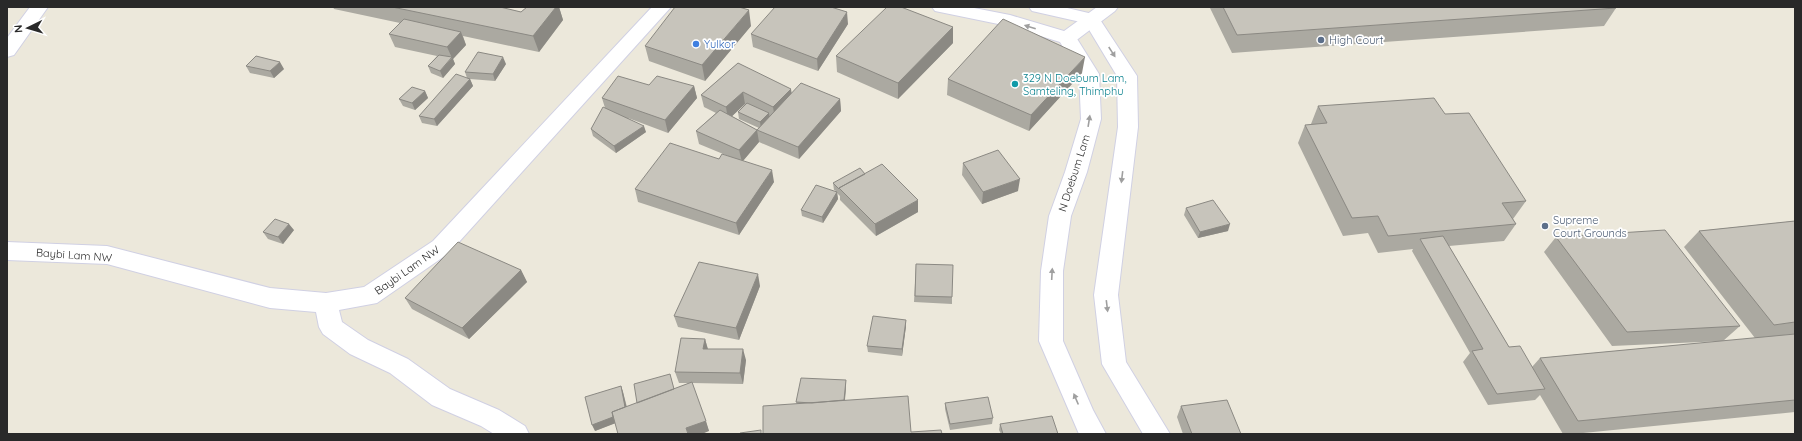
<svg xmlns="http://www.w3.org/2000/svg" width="1802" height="441" viewBox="0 0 1802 441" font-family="Quicksand,sans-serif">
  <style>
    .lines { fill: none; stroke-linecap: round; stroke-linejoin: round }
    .street-casing { stroke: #d0d0e3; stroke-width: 2 }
    .secondary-casing { stroke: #d0d0e3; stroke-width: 2 }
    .street { fill: #fff; fill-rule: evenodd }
    .secondary { fill: #fff; fill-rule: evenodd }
    .wall { fill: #aba9a1; fill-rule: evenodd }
    .shaded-wall { fill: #8b8983 }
    .building { fill: #c7c4bb; stroke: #8b8983 }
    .oneway { fill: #9f9f9f }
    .service-dot { fill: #5c6f8a; stroke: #fff; stroke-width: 1.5 }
    .shop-dot { fill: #3f7fe0; stroke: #fff; stroke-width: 1.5 }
    .culture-dot { fill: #0f9aa8; stroke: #fff; stroke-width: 1.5 }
    .labels { text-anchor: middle; stroke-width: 3.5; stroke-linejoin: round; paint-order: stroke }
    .service-label { font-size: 11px; fill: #4e5e75; stroke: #fff; text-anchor: start }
    .shop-label { font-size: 11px; fill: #366cbe; stroke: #fff; text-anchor: start }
    .culture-label { font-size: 11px; fill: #0d838f; stroke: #fff; text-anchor: start }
    .street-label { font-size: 11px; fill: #292929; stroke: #fff }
  </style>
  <rect width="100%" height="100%" fill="#ece8db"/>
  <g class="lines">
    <defs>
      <path id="street" d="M 30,7 L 48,7 L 14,55 L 7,57 L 7,38 Z
        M 652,7 L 671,7 L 449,253 L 377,303 L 339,310 L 342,322 L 368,340 L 408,359 L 450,389 L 499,410 L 525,426 L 529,434 L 494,434 L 481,426 L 432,405 L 390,373 L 350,354 L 323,334 L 319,327 L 316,312 L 270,308 L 107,264 L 7,260 L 7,242 L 107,246 L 270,288 L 326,293 L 364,287 L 433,241 Z
        M 1097,7 L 1118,7 L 1115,11 L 1074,42 L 1067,44 L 1060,42 L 1058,38 L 1060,34 Z"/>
      <path id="secondary" d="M 932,7 L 969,7 L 1010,15 L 1074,34 L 1099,74 L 1101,119 L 1087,172 L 1071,216 L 1063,271 L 1063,341 L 1093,410 L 1106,434 L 1079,434 L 1039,341 L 1041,271 L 1049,216 L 1065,172 L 1081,119 L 1079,74 L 1060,42 L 1008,26 L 935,11 Z
        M 1029,7 L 1063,7 L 1097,15 L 1137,76 L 1138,127 L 1118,295 L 1126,362 L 1170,434 L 1143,434 L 1102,364 L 1094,295 L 1118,127 L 1117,76 L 1085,23 L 1032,11 Z"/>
    </defs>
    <!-- street casing -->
    <use href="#street" class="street-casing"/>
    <!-- secondary casing -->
    <use href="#secondary" class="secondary-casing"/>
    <!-- street -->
    <use href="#street" class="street"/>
    <!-- secondary -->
    <use href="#secondary" class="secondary"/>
  </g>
  <!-- wall -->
  <path class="wall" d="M 333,7 L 500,7 L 521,12 L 527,7 L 559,7 L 563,20 L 539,52 L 463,36 L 466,45 L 453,59 L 455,64 L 443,78 L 431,73 L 428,66 L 437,56 L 395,47 L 389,34 L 400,23 L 334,9 Z
    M 1210,7 L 1615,7 L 1616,8 L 1604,26 L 1232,53 L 1210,8 Z
    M 848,24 L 818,71 L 753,47 L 751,34 Z
    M 751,26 L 705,81 L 649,61 L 645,46 Z
    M 953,43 L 898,99 L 837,72 L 836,56 Z
    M 738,63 L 792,93 L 840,99 L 841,111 L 799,159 L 759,142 L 743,161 L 774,182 L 739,235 L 638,202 L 635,189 L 719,159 L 728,156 L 699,144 L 696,131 L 716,113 L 704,107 L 701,95 ZM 745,104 L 746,104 L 738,112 L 739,119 L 759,128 L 757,130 L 732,116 Z
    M 506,64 L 495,81 L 470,79 L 473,86 L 437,126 L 422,123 L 419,116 L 467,78 L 465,72 Z
    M 246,66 L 284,69 L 274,78 L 250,73 Z
    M 1082,73 L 1029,131 L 947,95 L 948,79 Z
    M 649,85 L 694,86 L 697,98 L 668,133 L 628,118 L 646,132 L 616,153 L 593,136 L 591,129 L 605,108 L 602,98 Z
    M 425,91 L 428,98 L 415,110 L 403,106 L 399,99 Z
    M 1318,106 L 1445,114 L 1526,201 L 1513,219 L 1516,224 L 1504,241 L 1449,246 L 1509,347 L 1532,367 L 1540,358 L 1755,338 L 1684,247 L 1699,231 L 1795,221 L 1795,412 L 1573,434 L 1563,434 L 1540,395 L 1535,400 L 1488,405 L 1463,362 L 1470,353 L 1412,251 L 1413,249 L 1378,253 L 1368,233 L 1343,236 L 1298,143 L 1305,125 L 1311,125 L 1311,124 Z
    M 963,163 L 1018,191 L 982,204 L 962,175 Z
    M 865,174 L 918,212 L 876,236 L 840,200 L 840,196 L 837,193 L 838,199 L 823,223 L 802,216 L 801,210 L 836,191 L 834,190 L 833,183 Z
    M 1186,208 L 1228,231 L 1198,238 L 1184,215 Z
    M 294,230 L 283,244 L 268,239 L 263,232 Z
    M 1556,237 L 1740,326 L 1723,341 L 1612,346 L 1544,252 Z
    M 916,264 L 952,297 L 952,304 L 914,302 Z
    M 521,270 L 527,282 L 469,339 L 412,309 L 405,298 Z
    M 760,286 L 739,340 L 678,327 L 674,316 Z
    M 906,320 L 906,326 L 902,356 L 868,352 L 867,346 Z
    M 705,339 L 708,349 L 746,360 L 743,384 L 692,383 L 709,431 L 615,423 L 595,431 L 621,386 L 623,392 L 627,407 L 637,403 L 670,374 L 674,389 L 689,383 L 679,383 L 675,372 Z
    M 846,380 L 846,386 L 845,400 L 911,432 L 942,434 L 763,434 L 797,404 L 796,402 Z
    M 945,403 L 993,418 L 992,424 L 950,430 L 945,409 Z
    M 1181,406 L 1241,434 L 1183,434 L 1177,417 Z
    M 1000,424 L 1058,434 L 1001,434 L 999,430 Z"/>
  <!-- shaded-wall -->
  <path class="shaded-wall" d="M 556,7 L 559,7 L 563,20 L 539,52 L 533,36 Z
    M 749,10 L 751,26 L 705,81 L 702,65 Z
    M 847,12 L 848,24 L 818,71 L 817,59 Z
    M 953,27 L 953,43 L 898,99 L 898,83 Z
    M 461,32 L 466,45 L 453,59 L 455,64 L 443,78 L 440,71 L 452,58 L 447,47 Z
    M 503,57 L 506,64 L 495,81 L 493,74 Z
    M 1085,57 L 1082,73 L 1029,131 L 1031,115 Z
    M 280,62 L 284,69 L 274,78 L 270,71 Z
    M 470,79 L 473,86 L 437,126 L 434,119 Z
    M 694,86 L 697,98 L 668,133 L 665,120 Z
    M 791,89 L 793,102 L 775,119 L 773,107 Z
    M 425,91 L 428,98 L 415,110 L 412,103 Z
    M 743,92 L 745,104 L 728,120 L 726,107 Z
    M 840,99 L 841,111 L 799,159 L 798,147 Z
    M 769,113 L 770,120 L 761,129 L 760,122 Z
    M 644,126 L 646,132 L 616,153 L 614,146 Z
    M 757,130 L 759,142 L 742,162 L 739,150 Z
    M 772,170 L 774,182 L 739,235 L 736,223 Z
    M 1020,179 L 1018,191 L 982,204 L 983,192 Z
    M 837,192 L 838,199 L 823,223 L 822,217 Z
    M 918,200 L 918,212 L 876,236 L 875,224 Z
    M 289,224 L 294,230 L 283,244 L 278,237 Z
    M 1230,224 L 1228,231 L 1198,238 L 1200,232 Z
    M 521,270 L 527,282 L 469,339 L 462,328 Z
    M 758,274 L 760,286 L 739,340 L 736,328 Z
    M 906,320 L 906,326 L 902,356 L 902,349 Z
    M 705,339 L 708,350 L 703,349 Z
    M 743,349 L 746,360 L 743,384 L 740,373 Z
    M 846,380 L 846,386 L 844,410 L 843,404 Z
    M 621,386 L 623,392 L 629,418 L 595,431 L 592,425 Z
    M 706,421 L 709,431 L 702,434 L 688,434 L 686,428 Z"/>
  <!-- building -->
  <path class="building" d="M 392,7 L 500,7 L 521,12 L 527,7 L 556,7 L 533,36 Z
    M 675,7 L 739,7 L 749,10 L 702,65 L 645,46 Z
    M 775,7 L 831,7 L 847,12 L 817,59 L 751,34 Z
    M 887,7 L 901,7 L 953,27 L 898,83 L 836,56 Z
    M 1223,7 L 1615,7 L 1616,8 L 1237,35 Z
    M 404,19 L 461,32 L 447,47 L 389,34 Z
    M 1003,19 L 1085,57 L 1031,115 L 948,79 Z
    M 478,52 L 503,57 L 493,74 L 465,72 Z
    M 439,55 L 452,57 L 440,71 L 428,66 Z
    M 256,56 L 280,62 L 270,71 L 246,66 Z
    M 738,63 L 791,89 L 773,107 L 743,92 L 726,107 L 701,95 Z
    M 456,74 L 470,79 L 434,119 L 419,116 Z
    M 618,76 L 649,85 L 657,76 L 694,86 L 665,120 L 602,98 Z
    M 801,83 L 840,99 L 798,147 L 757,130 Z
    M 412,87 L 425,91 L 412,103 L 399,99 Z
    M 1434,98 L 1445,114 L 1469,113 L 1526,201 L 1502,203 L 1516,224 L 1388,236 L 1378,216 L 1352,218 L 1305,125 L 1327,123 L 1318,106 Z
    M 747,103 L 769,113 L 760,122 L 738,112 Z
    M 603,107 L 644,126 L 614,146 L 591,129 Z
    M 720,110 L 757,130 L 739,150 L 696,131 Z
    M 670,143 L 719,159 L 722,154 L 772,170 L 736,223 L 635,189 Z
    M 998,150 L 1020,179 L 983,192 L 963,163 Z
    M 882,164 L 918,200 L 875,224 L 839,188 Z
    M 860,168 L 865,174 L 839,188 L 839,189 L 833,183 Z
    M 816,185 L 837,192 L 822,217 L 801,210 Z
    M 1213,200 L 1230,224 L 1200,232 L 1186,208 Z
    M 275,219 L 289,224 L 278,237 L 263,232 Z
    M 1795,221 L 1795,322 L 1774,325 L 1699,231 Z
    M 1665,230 L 1740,326 L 1627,332 L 1556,237 Z
    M 1443,236 L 1509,347 L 1520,346 L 1545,389 L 1497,394 L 1472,351 L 1483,349 L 1420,239 Z
    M 458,242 L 521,270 L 462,328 L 405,298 Z
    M 699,262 L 758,274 L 736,328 L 674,316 Z
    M 916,264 L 953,265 L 952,297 L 915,296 Z
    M 873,316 L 906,320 L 902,349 L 867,346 Z
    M 1795,334 L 1795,400 L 1578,421 L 1540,358 Z
    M 681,338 L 705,339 L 703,349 L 743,349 L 740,373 L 675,372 Z
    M 670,374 L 674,389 L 637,403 L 634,384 Z
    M 801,378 L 846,380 L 844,400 L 812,403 L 796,402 Z
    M 692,382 L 706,421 L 686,428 L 688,434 L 618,434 L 612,412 Z
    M 621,386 L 625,407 L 612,412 L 613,417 L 592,425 L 585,397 Z
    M 908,396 L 911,432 L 941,430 L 942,434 L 763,434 L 763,406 Z
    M 988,397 L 993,418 L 950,424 L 945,403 Z
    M 1227,400 L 1241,434 L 1192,434 L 1181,406 Z
    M 1052,416 L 1058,434 L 1003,434 L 1000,424 Z
    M 761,430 L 761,434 L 740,434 L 740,433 Z"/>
  <!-- one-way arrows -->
  <defs><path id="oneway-solid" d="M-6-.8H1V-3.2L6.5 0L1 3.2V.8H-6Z"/></defs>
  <g class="oneway">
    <use href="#oneway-solid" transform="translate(1030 27) rotate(-163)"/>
    <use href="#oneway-solid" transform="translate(1112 52) rotate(57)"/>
    <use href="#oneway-solid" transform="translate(1089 121) rotate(-81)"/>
    <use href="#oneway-solid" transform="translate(1122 177) rotate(97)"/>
    <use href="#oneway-solid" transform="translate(1052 274) rotate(-87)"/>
    <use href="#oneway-solid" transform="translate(1107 306) rotate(83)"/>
    <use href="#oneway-solid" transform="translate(1076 399) rotate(-113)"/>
  </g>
  <!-- markers -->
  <g class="service-dot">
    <circle cx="1321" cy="40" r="4"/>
    <circle cx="1545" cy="226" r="4"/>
  </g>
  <circle class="shop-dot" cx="696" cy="44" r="4"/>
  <circle class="culture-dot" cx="1015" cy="84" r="4"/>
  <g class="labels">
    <!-- service labels -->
    <g class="service-label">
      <text x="1329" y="44">High Court</text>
      <text x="1553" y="224">Supreme<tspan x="1553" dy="13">Court Grounds</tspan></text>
    </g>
    <!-- shop labels -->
    <g class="shop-label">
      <text x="704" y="48">Yulkor</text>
    </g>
    <!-- culture labels -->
    <g class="culture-label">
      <text x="1023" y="82">329 N Doebum Lam,<tspan x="1023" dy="13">Samteling, Thimphu</tspan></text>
    </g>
    <!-- street labels -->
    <g class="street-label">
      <text transform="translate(1074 173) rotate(-72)" y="4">N Doebum Lam</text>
      <text transform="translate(74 255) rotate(4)" y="4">Baybi Lam NW</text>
      <text transform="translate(407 270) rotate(-35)" y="4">Baybi Lam NW</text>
    </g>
  </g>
  <!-- border -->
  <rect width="1802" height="441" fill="none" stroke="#292929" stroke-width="16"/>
  <!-- north arrow -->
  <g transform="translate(28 28) rotate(265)" stroke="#ffffff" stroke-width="3" paint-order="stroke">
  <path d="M0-3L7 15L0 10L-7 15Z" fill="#292929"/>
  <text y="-6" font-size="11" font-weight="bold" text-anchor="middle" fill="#292929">N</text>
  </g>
</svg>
